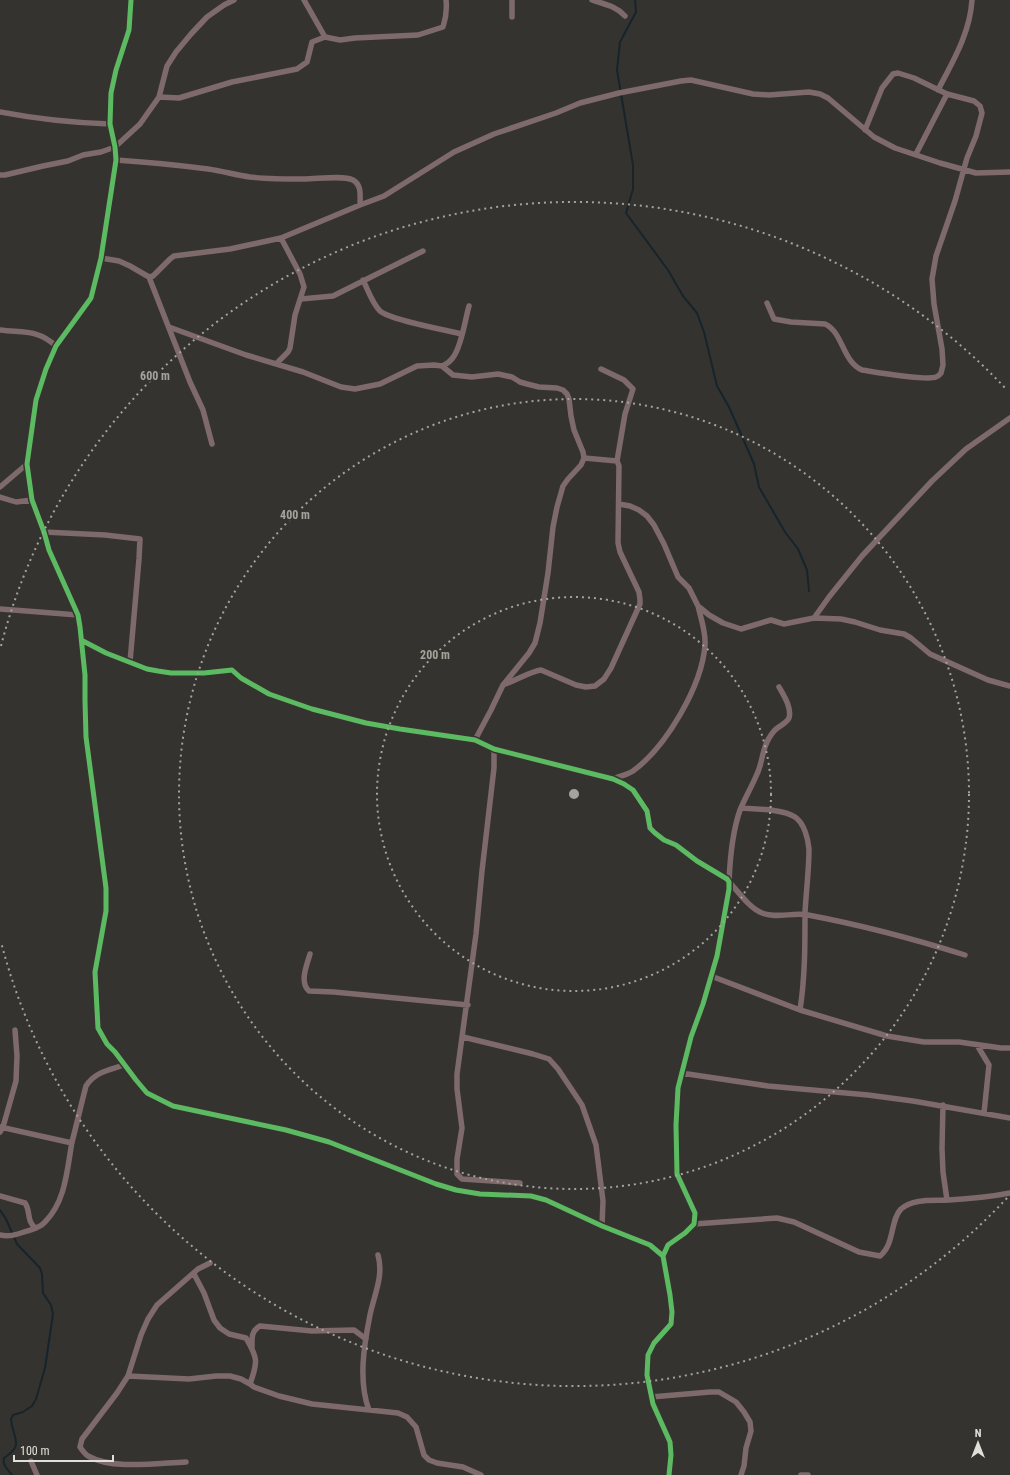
<svg xmlns="http://www.w3.org/2000/svg" width="1010" height="1475" viewBox="0 0 1010 1475" font-family="'Roboto Condensed',sans-serif">
  <style>
    .lines { fill: none; stroke-linecap: round; stroke-linejoin: round }
    .stream { stroke: #16252b; stroke-width: 2 }
    .minor { stroke: #7e6a6b; stroke-width: 5.5 }
    .cycleway-casing { stroke: #36342e; stroke-width: 8 }
    .cycleway { stroke: #5cba63; stroke-width: 5 }
    .ring { fill: none; stroke: #a4a39e; stroke-width: 2; stroke-dasharray: 2 4 }
    .centre { fill: #a4a39e; stroke: #36342e; stroke-width: 2 }
    .ring-label { font-size: 12px; text-anchor: middle; font-weight: bold; fill: #a4a39e; stroke: #36342e; stroke-width: 4; stroke-linejoin: round; paint-order: stroke }
  </style>
  <rect width="100%" height="100%" fill="#343330"/>
  <g class="lines">
    <!-- stream -->
    <path class="stream" d="M 635,0 L 636,12 L 620,42 L 617,70 L 633,165 L 633,189 L 626,213 L 668,270 L 683,296 L 697,313 L 704,332 L 717,386 L 729,407 L 744,441 L 754,464 L 759,487 L 785,532 L 798,549 L 807,570 L 809,591
      M 0,1210 L 6,1219 L 17,1244 L 40,1268 L 42,1274 L 43,1293 L 51,1305 L 53,1314 L 45,1368 L 36,1399 L 32,1406 L 23,1412 L 13,1415 L 11,1419 C 13,1440 25,1444 4,1458 C 2,1465 8,1470 12,1475"/>
    <!-- minor -->
    <path class="minor" d="M 131,0 L 129,30 L 116,70 L 111,93 L 110,124 L 115,147 L 116,160 L 101,258 L 91,298 L 56,346 L 46,369 L 36,400 L 27,464 L 32,500 L 44,532 L 49,550 L 78,615 L 80,627 L 85,675 L 85,701 L 86,737 L 106,888 L 106,911 L 95,972 L 98,1028 L 107,1044 L 115,1052 L 136,1080 L 147,1093 L 173,1106 L 286,1130 L 329,1142 L 436,1184 L 456,1190 L 480,1194 L 531,1196 L 546,1200 L 602,1226 L 650,1245 L 663,1256 L 670,1295 L 672,1312 L 671,1324 L 654,1343 L 648,1355 L 647,1375 L 653,1404 L 670,1442 L 671,1455 L 669,1475
      M 304,0 L 325,37
      M 512,0 L 512,17
      M 592,0 C 604,4 616,6 625,16
      M 938,90 C 953,61 970,33 972,0
      M 159,97 L 179,98 L 232,82 L 297,69 L 307,62 L 312,42 L 325,37 L 340,40 L 355,38 L 418,35 L 443,27 C 446,18 447,9 446,0
      M 0,112 C 37,119 73,123 110,124
      M 916,154 L 947,94
      M 116,160 C 147,162 177,165 208,169 C 222,171 236,175 250,177 C 268,179 286,179 305,179 C 317,179 343,175 353,180 C 362,185 360,196 360,205
      M 0,175 L 5,175 L 43,166 L 68,161 L 83,155 L 101,152 L 115,147 L 140,124 L 159,97 L 167,66 L 176,52 L 191,34 L 207,17 L 224,5 L 234,0
      M 101,258 L 119,261 L 130,266 L 149,277 L 153,276 L 170,259 L 174,256 L 230,249 L 281,238 L 360,205 L 384,196 L 454,152 L 494,134 L 556,113 L 580,103 L 619,93 L 681,81 L 691,80 L 753,94 L 769,95 L 809,92 L 820,94 L 828,98 L 874,137 L 895,148 L 940,163 L 976,173 L 1010,172
      M 149,277 L 190,382 L 203,410 L 212,444
      M 363,280 C 368,290 372,303 380,311 C 390,320 446,330 462,334
      M 301,299 L 333,296 L 423,251
      M 767,303 L 774,319 L 791,322 L 825,324 C 843,332 842,361 862,370 C 875,372 926,381 936,377 C 939,376 939,375 941,373 L 943,365 L 942,349 L 934,304 L 932,279 L 936,256 L 955,201 L 967,158 L 976,136 L 982,113 L 980,106 L 974,101 L 947,94 L 914,78 L 898,73 L 893,74 L 882,88 L 865,130
      M 169,327 L 246,355 L 303,372 L 341,387 L 355,389 L 380,384 L 417,366 L 434,365 L 442,366 L 453,375 L 472,377 L 498,374 L 512,377 L 520,382 L 527,384 L 539,387 L 557,388 L 563,390 L 567,394 L 569,399 L 571,416 L 574,430 L 583,452 L 584,458 L 581,465 L 568,479 L 563,486 L 557,507 L 553,527 L 548,573 L 540,623 L 535,643 L 529,653 L 503,685 L 491,710 L 475,740
      M 0,330 C 23,333 37,329 56,346
      M 277,363 L 288,352 L 290,348 L 295,315 L 304,287 L 300,274 L 281,238
      M 442,366 C 447,364 451,361 454,356 C 462,344 465,320 469,306
      M 601,369 L 624,380 L 633,389 L 625,414 L 617,461
      M 0,487 L 27,464
      M 0,497 L 16,502 L 32,500
      M 619,504 L 630,506 L 639,510 L 647,516 L 654,525 L 664,544 L 678,577 L 689,588 L 698,606 L 709,615 L 723,623 L 741,629 L 771,620 L 784,624 L 814,618 L 841,619 L 855,622 L 880,630 L 904,634 L 911,638 L 930,654 L 988,680 L 1010,686
      M 44,532 L 105,535 L 140,539 L 139,559 L 130,662
      M 0,609 L 78,615
      M 814,618 L 829,597 L 862,556 L 932,481 L 966,449 L 1010,418
      M 83,641 L 106,653 L 147,669 L 158,671 L 171,673 L 204,673 L 232,670 L 241,678 L 269,694 L 312,709 L 366,723 L 400,729 L 475,740 L 494,749 L 613,779 L 624,784 L 633,790 L 647,811 L 650,828 L 655,833 L 664,840 L 676,845 L 697,861 L 727,879 L 729,882 L 729,889 L 717,956 L 703,1004 L 691,1037 L 678,1088 L 676,1125 L 677,1174 L 695,1213 L 694,1224 L 685,1233 L 668,1245 L 663,1256
      M 505,684 C 515,681 531,671 541,670 L 576,685 L 586,687 L 595,686 L 604,679 L 611,668 L 640,604 L 640,600 L 639,592 L 620,552 L 618,543 L 619,466 L 617,461 L 584,458
      M 779,687 C 784,696 792,708 789,718 C 786,724 780,725 775,730 C 772,733 769,738 767,742 C 762,752 762,764 757,774 C 752,786 745,798 740,810 C 732,833 730,857 729,882 C 739,892 749,908 762,913 C 777,919 793,912 808,915 C 861,925 914,939 965,955
      M 494,749 L 494,768 L 482,871 L 476,934 L 457,1074 L 457,1089 L 462,1128 L 457,1159 L 457,1174 L 462,1179 L 520,1183
      M 613,779 C 620,776 627,775 633,771 C 666,747 702,686 705,645 C 706,632 701,619 698,606
      M 741,808 C 756,809 783,809 795,817 C 804,823 808,838 809,849 C 809,871 806,892 805,913 C 805,947 805,977 800,1010
      M 310,954 C 307,965 299,982 309,991 L 334,992 L 468,1005
      M 711,976 L 800,1010 L 887,1036 L 924,1042 L 959,1042 L 1001,1048 L 1010,1048
      M 463,1037 L 533,1054 L 549,1059 L 558,1069 L 582,1105 L 596,1145 L 603,1201 L 602,1226
      M 977,1045 L 989,1065 L 984,1113
      M 681,1073 L 768,1086 L 868,1095 L 913,1101 L 1010,1118
      M 943,1105 L 942,1148 L 943,1172 L 947,1200
      M 0,1127 L 72,1143
      M 0,1132 L 3,1127 L 16,1081 L 17,1056 L 15,1030
      M 0,1196 L 25,1203 C 31,1211 26,1222 36,1228
      M 694,1224 L 777,1218 L 794,1222 L 859,1252 L 880,1256 C 895,1244 890,1220 901,1209 C 914,1198 933,1201 949,1200 C 969,1199 990,1197 1010,1193
      M 0,1235 C 9,1237 15,1235 24,1232 C 31,1230 40,1228 45,1222 C 66,1201 67,1169 72,1142 C 77,1123 81,1105 86,1086 C 95,1072 109,1070 124,1065
      M 194,1274 L 204,1293 L 214,1320 L 220,1328 L 229,1334 L 246,1338 C 258,1358 258,1362 250,1384
      M 252,1347 C 252,1338 251,1331 260,1326 L 312,1331 L 354,1330 L 366,1339
      M 128,1376 L 189,1379 L 216,1376 L 230,1376 L 241,1379 L 250,1384 L 254,1387 L 279,1396 L 312,1404 L 398,1413 L 407,1417 L 416,1427 L 424,1455 L 429,1460 L 437,1463 L 463,1467 L 481,1475
      M 651,1397 L 710,1392 L 719,1392 L 736,1402 L 744,1412 L 750,1422 L 751,1431 L 746,1448 L 744,1466 L 741,1475
      M 369,1410 C 358,1381 364,1345 370,1315 C 374,1295 384,1276 378,1255
      M 31,1461 L 37,1475
      M 186,1462 C 158,1463 112,1470 88,1456 C 85,1454 82,1450 80,1447 L 82,1439 L 117,1393 L 128,1376 L 141,1335 L 148,1319 L 157,1305 L 198,1269 L 210,1263
      M 801,1475 L 808,1475"/>
    <defs>
      <path id="cycleway" d="M 131,0 L 129,30 L 116,70 L 111,93 L 110,124 L 115,147 L 116,160 L 101,258 L 91,298 L 56,346 L 46,369 L 36,400 L 27,464 L 32,500 L 44,532 L 49,550 L 78,615 L 80,627 L 85,675 L 85,701 L 86,737 L 106,888 L 106,911 L 95,972 L 98,1028 L 107,1044 L 115,1052 L 136,1080 L 147,1093 L 173,1106 L 286,1130 L 329,1142 L 436,1184 L 456,1190 L 480,1194 L 531,1196 L 546,1200 L 602,1226 L 650,1245 L 663,1256 L 670,1295 L 672,1312 L 671,1324 L 654,1343 L 648,1355 L 647,1375 L 653,1404 L 670,1442 L 671,1455 L 669,1475
        M 83,641 L 106,653 L 147,669 L 158,671 L 171,673 L 204,673 L 232,670 L 241,678 L 269,694 L 312,709 L 366,723 L 400,729 L 475,740 L 494,749 L 613,779 L 624,784 L 633,790 L 647,811 L 650,828 L 655,833 L 664,840 L 676,845 L 697,861 L 727,879 L 729,882 L 729,889 L 717,956 L 703,1004 L 691,1037 L 678,1088 L 676,1125 L 677,1174 L 695,1213 L 694,1224 L 685,1233 L 668,1245 L 663,1256"/>
    </defs>
    <!-- cycleway casing -->
    <use href="#cycleway" class="cycleway-casing"/>
    <!-- cycleway -->
    <use href="#cycleway" class="cycleway"/>
  </g>
  <!-- distance rings -->
  <g class="ring">
    <circle cx="574" cy="794" r="197"/>
    <circle cx="574" cy="794" r="395"/>
    <path d="M1007 1198A592 592 0 0 1 1 942M1 646A592 592 0 0 1 1007 390"/>
  </g>
  <circle cx="574" cy="794" r="6" class="centre"/>
  <g class="ring-label">
    <text x="155" y="380">600 m</text>
    <text x="295" y="519">400 m</text>
    <text x="435" y="659">200 m</text>
  </g>
  <!-- north arrow -->
  <g transform="translate(978 1443)" stroke="#36342e" stroke-width="3" paint-order="stroke">
  <path d="M0-3L7 15L0 10L-7 15Z" fill="#e0dfda"/>
  <text y="-6" font-size="11" font-weight="bold" text-anchor="middle" fill="#e0dfda">N</text>
  </g>
  <!-- scale -->
  <path d="M14 1455v6h99v-6" fill="none" stroke="#e0dfda" stroke-width="2"/>
  <text x="20" y="1455" font-size="12" fill="#e0dfda" stroke="#36342e" stroke-width="3" paint-order="stroke">100 m</text>
</svg>
